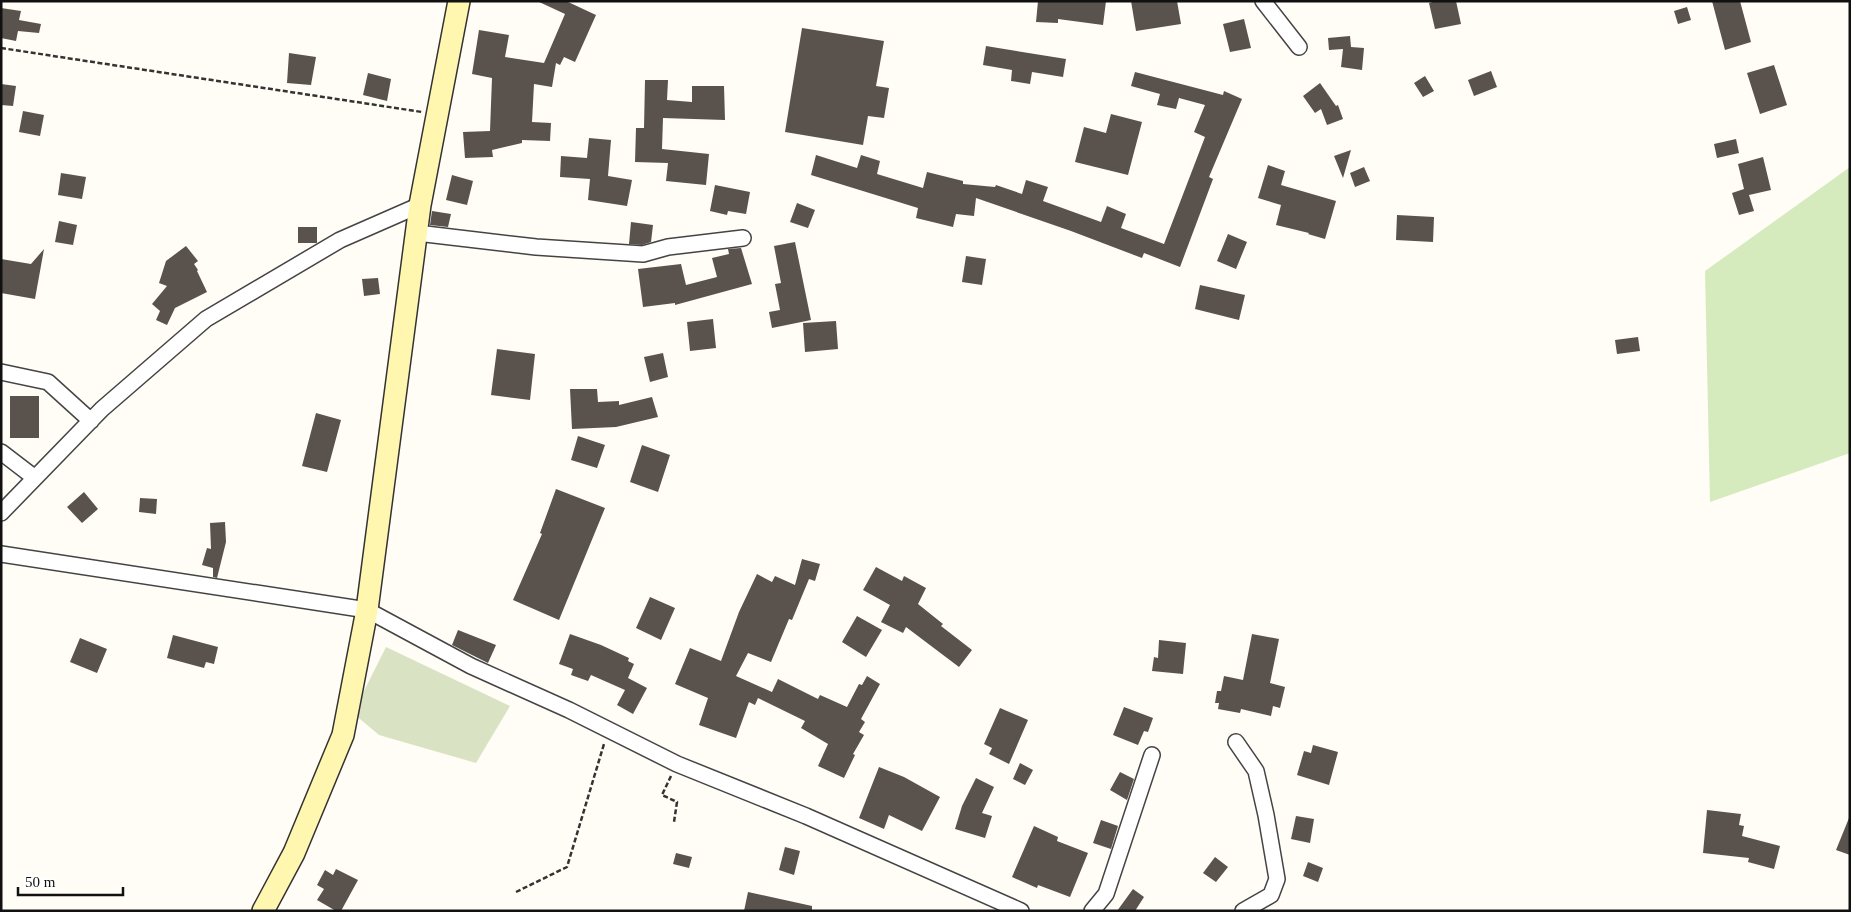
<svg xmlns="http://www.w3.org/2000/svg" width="1851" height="912" viewBox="0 0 1851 912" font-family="'Times New Roman',serif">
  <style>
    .green { fill: #d5ebbd }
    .cemetery { fill: #d9e3c4 }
    .building { fill: #5a524d }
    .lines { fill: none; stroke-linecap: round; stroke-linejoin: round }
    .street-casing { stroke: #444; stroke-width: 18 }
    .secondary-casing { stroke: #333; stroke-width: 24 }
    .path { stroke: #333; stroke-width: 2.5; stroke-dasharray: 5 2.5; stroke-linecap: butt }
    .street { stroke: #fff; stroke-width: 15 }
    .secondary { stroke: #fff6b0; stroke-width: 21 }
  </style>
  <rect width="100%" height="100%" fill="#fffdf5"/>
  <!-- green -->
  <path class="green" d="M 1850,167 L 1850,453 L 1710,502 L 1705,271 Z"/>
  <!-- cemetery -->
  <path class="cemetery" d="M 386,647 L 510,706 L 476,763 L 379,735 L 353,713 Z"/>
  <!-- building -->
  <path class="building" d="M 537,1 L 566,1 L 596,15 L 575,62 L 564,57 L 560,65 L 556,63 L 552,87 L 534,84 L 532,122 L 551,123 L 550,141 L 522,140 L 522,143 L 492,150 L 493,157 L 465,158 L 463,132 L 490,131 L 492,78 L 472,74 L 479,30 L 509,35 L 505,57 L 544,63 L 565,14 Z
    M 1038,1 L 1106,1 L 1103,25 L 1058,19 L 1058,23 L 1036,22 Z
    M 1131,1 L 1177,1 L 1181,24 L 1136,31 Z
    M 1436,1 L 1456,1 L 1461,24 L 1435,29 L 1429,3 Z
    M 1712,1 L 1740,1 L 1751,42 L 1725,50 Z
    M 1687,7 L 1691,20 L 1678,24 L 1674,11 Z
    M 1,8 L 21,11 L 19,20 L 41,24 L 39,33 L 18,31 L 16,41 L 1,38 Z
    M 1244,19 L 1251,48 L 1230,52 L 1223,24 Z
    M 802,28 L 884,41 L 876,86 L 889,88 L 884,118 L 868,116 L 863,145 L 785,132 Z
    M 1350,36 L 1351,47 L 1364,48 L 1362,70 L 1341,67 L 1343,49 L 1329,50 L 1328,38 Z
    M 986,46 L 1066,59 L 1063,77 L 1032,72 L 1030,84 L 1011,81 L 1012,70 L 983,65 Z
    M 289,53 L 316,57 L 311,85 L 287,83 Z
    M 1774,65 L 1787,105 L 1760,114 L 1747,73 Z
    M 1491,71 L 1497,87 L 1474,96 L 1468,80 Z
    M 1135,72 L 1223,95 L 1224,91 L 1242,99 L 1209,177 L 1213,179 L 1180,267 L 1144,253 L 1142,258 L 1071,231 L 976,198 L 974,216 L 956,214 L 953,227 L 916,218 L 918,208 L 811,175 L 816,155 L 857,168 L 861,155 L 880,161 L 877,174 L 923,188 L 927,172 L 963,181 L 963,184 L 995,187 L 996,185 L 1022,194 L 1026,180 L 1048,187 L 1043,201 L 1101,222 L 1107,206 L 1126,214 L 1121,228 L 1164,244 L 1205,137 L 1194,132 L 1205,105 L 1179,98 L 1176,109 L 1157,105 L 1160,94 L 1131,86 Z
    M 368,73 L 391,79 L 387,101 L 363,95 Z
    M 1425,76 L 1434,91 L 1423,97 L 1414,83 Z
    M 645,80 L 668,80 L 667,100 L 692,102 L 692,86 L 724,86 L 725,120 L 663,118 L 662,149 L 709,154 L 706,185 L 666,181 L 668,163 L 635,162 L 636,128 L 644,128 Z
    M 1320,83 L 1336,106 L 1338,105 L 1343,119 L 1327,125 L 1321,109 L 1315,113 L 1303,96 Z
    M 1,84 L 16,86 L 13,106 L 1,105 Z
    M 23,111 L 44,115 L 40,136 L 19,132 Z
    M 1111,114 L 1142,122 L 1128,175 L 1075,162 L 1084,127 L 1106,133 Z
    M 589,138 L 611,140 L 608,176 L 632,180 L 627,206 L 588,200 L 590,179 L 560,177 L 561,156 L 587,158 Z
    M 1736,139 L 1739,153 L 1717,158 L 1714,144 Z
    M 1351,150 L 1343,178 L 1334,156 Z
    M 1763,157 L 1771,190 L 1749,195 L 1754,211 L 1739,215 L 1732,193 L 1744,189 L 1738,164 Z
    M 1268,165 L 1285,171 L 1281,185 L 1336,201 L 1325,239 L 1308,234 L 1309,233 L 1276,225 L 1281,205 L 1258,198 Z
    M 1364,167 L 1370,181 L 1355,187 L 1350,173 Z
    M 61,173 L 86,177 L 82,199 L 58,195 Z
    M 452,175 L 473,181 L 467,205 L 446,200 Z
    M 715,185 L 750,192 L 746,214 L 728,211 L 727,215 L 710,211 Z
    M 797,203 L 815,210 L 808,228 L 790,222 Z
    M 432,211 L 451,214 L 448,227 L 430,225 Z
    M 1397,215 L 1434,217 L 1433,242 L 1396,240 Z
    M 59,221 L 77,225 L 73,245 L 55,242 Z
    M 631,222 L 653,225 L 651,242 L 642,245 L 629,244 Z
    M 298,227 L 317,227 L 317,243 L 298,243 Z
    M 1228,234 L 1247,242 L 1236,269 L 1217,261 Z
    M 795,242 L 811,320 L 772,328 L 769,312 L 780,310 L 775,284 L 781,283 L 774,246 Z
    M 186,246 L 198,261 L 194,264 L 198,270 L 197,271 L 207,292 L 175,308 L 167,325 L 156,320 L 160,311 L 152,304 L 167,286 L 159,283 L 166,261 Z
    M 741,248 L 752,284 L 675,305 L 675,303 L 643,307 L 638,269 L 681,264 L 686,285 L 717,277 L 712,258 L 729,254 L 728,249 Z
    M 44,249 L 35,299 L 1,293 L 1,259 L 31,264 Z
    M 966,256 L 986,259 L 982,285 L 962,282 Z
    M 378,278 L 380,294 L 364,296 L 362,279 Z
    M 1200,285 L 1245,295 L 1239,320 L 1195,309 Z
    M 713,319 L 716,348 L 690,351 L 687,322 Z
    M 836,321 L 838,349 L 805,352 L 803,323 Z
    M 1638,337 L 1640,351 L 1617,354 L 1615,340 Z
    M 497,349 L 535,354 L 530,400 L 491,395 Z
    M 663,353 L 668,377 L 650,382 L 644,357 Z
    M 570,389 L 597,389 L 598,402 L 619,401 L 619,405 L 652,397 L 658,417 L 616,427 L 572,429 Z
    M 10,396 L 39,396 L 39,438 L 10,438 Z
    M 316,413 L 341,420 L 327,472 L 302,466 Z
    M 578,436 L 605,445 L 597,468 L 571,460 Z
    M 642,445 L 670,455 L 658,492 L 630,482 Z
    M 556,489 L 605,508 L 559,620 L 513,600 L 542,534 L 540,533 Z
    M 84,492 L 98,509 L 82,523 L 67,507 Z
    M 140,498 L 157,499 L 156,514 L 139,512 Z
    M 225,522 L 226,542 L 217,578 L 213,577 L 213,568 L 202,565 L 207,548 L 211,549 L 210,523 Z
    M 802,559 L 820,564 L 815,581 L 809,579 L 792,620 L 789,619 L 771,662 L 748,653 L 736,676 L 772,692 L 778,679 L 818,699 L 820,695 L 847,707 L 859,684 L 862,685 L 867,676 L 880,684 L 861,719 L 865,722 L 859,732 L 864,735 L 853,754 L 855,755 L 844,778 L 818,766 L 828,744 L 801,728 L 805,721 L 758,698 L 755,705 L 749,702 L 736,738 L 699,725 L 708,698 L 675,684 L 690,648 L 721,661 L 739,612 L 757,574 L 772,582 L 775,576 L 795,585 Z
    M 876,567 L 902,581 L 904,576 L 926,588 L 918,604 L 943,624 L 941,626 L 972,650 L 959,667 L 906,627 L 903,633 L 881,622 L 890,605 L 863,590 Z
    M 650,597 L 675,608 L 661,640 L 636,628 Z
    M 857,616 L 882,630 L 866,657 L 842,642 Z
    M 458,630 L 496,645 L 488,663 L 452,645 Z
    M 570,634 L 601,645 L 629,658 L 628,661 L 634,664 L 628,678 L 647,688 L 633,714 L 617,705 L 625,690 L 591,675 L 588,681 L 571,675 L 573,669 L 559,664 Z
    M 1252,634 L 1279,639 L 1270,683 L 1285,687 L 1280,708 L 1273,706 L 1271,716 L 1241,709 L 1240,713 L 1218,709 L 1219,703 L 1215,703 L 1217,691 L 1221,691 L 1224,676 L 1243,680 Z
    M 173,635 L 218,647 L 214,664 L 206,662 L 204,668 L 167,658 Z
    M 80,638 L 107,649 L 97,673 L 70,662 Z
    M 1159,640 L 1186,643 L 1183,674 L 1152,671 L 1154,657 L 1158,658 Z
    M 1124,707 L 1153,718 L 1148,732 L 1144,731 L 1138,745 L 1113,735 Z
    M 1000,708 L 1028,720 L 1009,764 L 989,754 L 992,748 L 984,744 Z
    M 1313,745 L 1338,752 L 1329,785 L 1297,775 L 1304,751 L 1311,753 Z
    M 1020,763 L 1033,770 L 1025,785 L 1013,779 Z
    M 879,767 L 904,777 L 940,797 L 922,831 L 889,815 L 884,829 L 859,818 Z
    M 1120,772 L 1134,779 L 1127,800 L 1110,790 Z
    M 976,778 L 994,787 L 982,813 L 992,816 L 985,838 L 955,829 L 962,806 Z
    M 1707,810 L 1741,814 L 1739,825 L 1744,826 L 1742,836 L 1780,846 L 1774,869 L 1748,862 L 1749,858 L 1703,853 Z
    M 1296,816 L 1314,819 L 1310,843 L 1291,839 Z
    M 1849,818 L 1850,818 L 1850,855 L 1836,850 Z
    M 1101,820 L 1118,826 L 1111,849 L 1093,843 Z
    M 1034,826 L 1058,837 L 1057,841 L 1088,853 L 1070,897 L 1038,885 L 1037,888 L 1012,877 Z
    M 785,847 L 800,851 L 794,875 L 779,870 Z
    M 676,853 L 692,857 L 689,868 L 673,864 Z
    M 1215,857 L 1228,867 L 1216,882 L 1203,873 Z
    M 1308,862 L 1323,868 L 1318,882 L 1303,876 Z
    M 336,869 L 358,880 L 341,911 L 336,911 L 317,900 L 324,889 L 317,885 L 325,870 L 333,875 Z
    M 1133,889 L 1144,897 L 1135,911 L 1117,911 Z
    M 748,892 L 812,906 L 812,911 L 744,911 Z"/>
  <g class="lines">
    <defs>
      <path id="street" d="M 1263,1 L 1299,47
        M 417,233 L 536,247 L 643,254 L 668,247 L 743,238
        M 1,372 L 48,382 L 91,421
        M 1,452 L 35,478
        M 1,513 L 102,409 L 206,319 L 340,240 L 420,205
        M 1,554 L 367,610 L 471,666 L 569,710 L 677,764 L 806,816 L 1021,911
        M 1236,742 L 1256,771 L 1266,815 L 1277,879 L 1271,895 L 1243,911
        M 1092,911 L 1106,894 L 1152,755"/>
      <path id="secondary" d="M 263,911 L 294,853 L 343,735 L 367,610 L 420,205 L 459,1"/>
    </defs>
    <!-- street casing -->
    <use href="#street" class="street-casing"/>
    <!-- secondary casing -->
    <use href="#secondary" class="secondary-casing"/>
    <!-- path -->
    <path class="path" d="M 1,48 L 422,112
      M 671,776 L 662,795 L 677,802 L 674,822
      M 516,892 L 567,867 L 604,744"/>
    <!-- street -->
    <use href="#street" class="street"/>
    <!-- secondary -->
    <use href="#secondary" class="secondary"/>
  </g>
  <!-- border -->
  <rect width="1851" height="912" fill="none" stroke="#111111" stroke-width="5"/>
  <!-- scale -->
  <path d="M18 887v8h105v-8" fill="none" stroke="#111111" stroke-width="2.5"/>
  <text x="25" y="887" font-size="15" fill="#111111" stroke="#ffffff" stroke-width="4" paint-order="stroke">50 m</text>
</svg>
